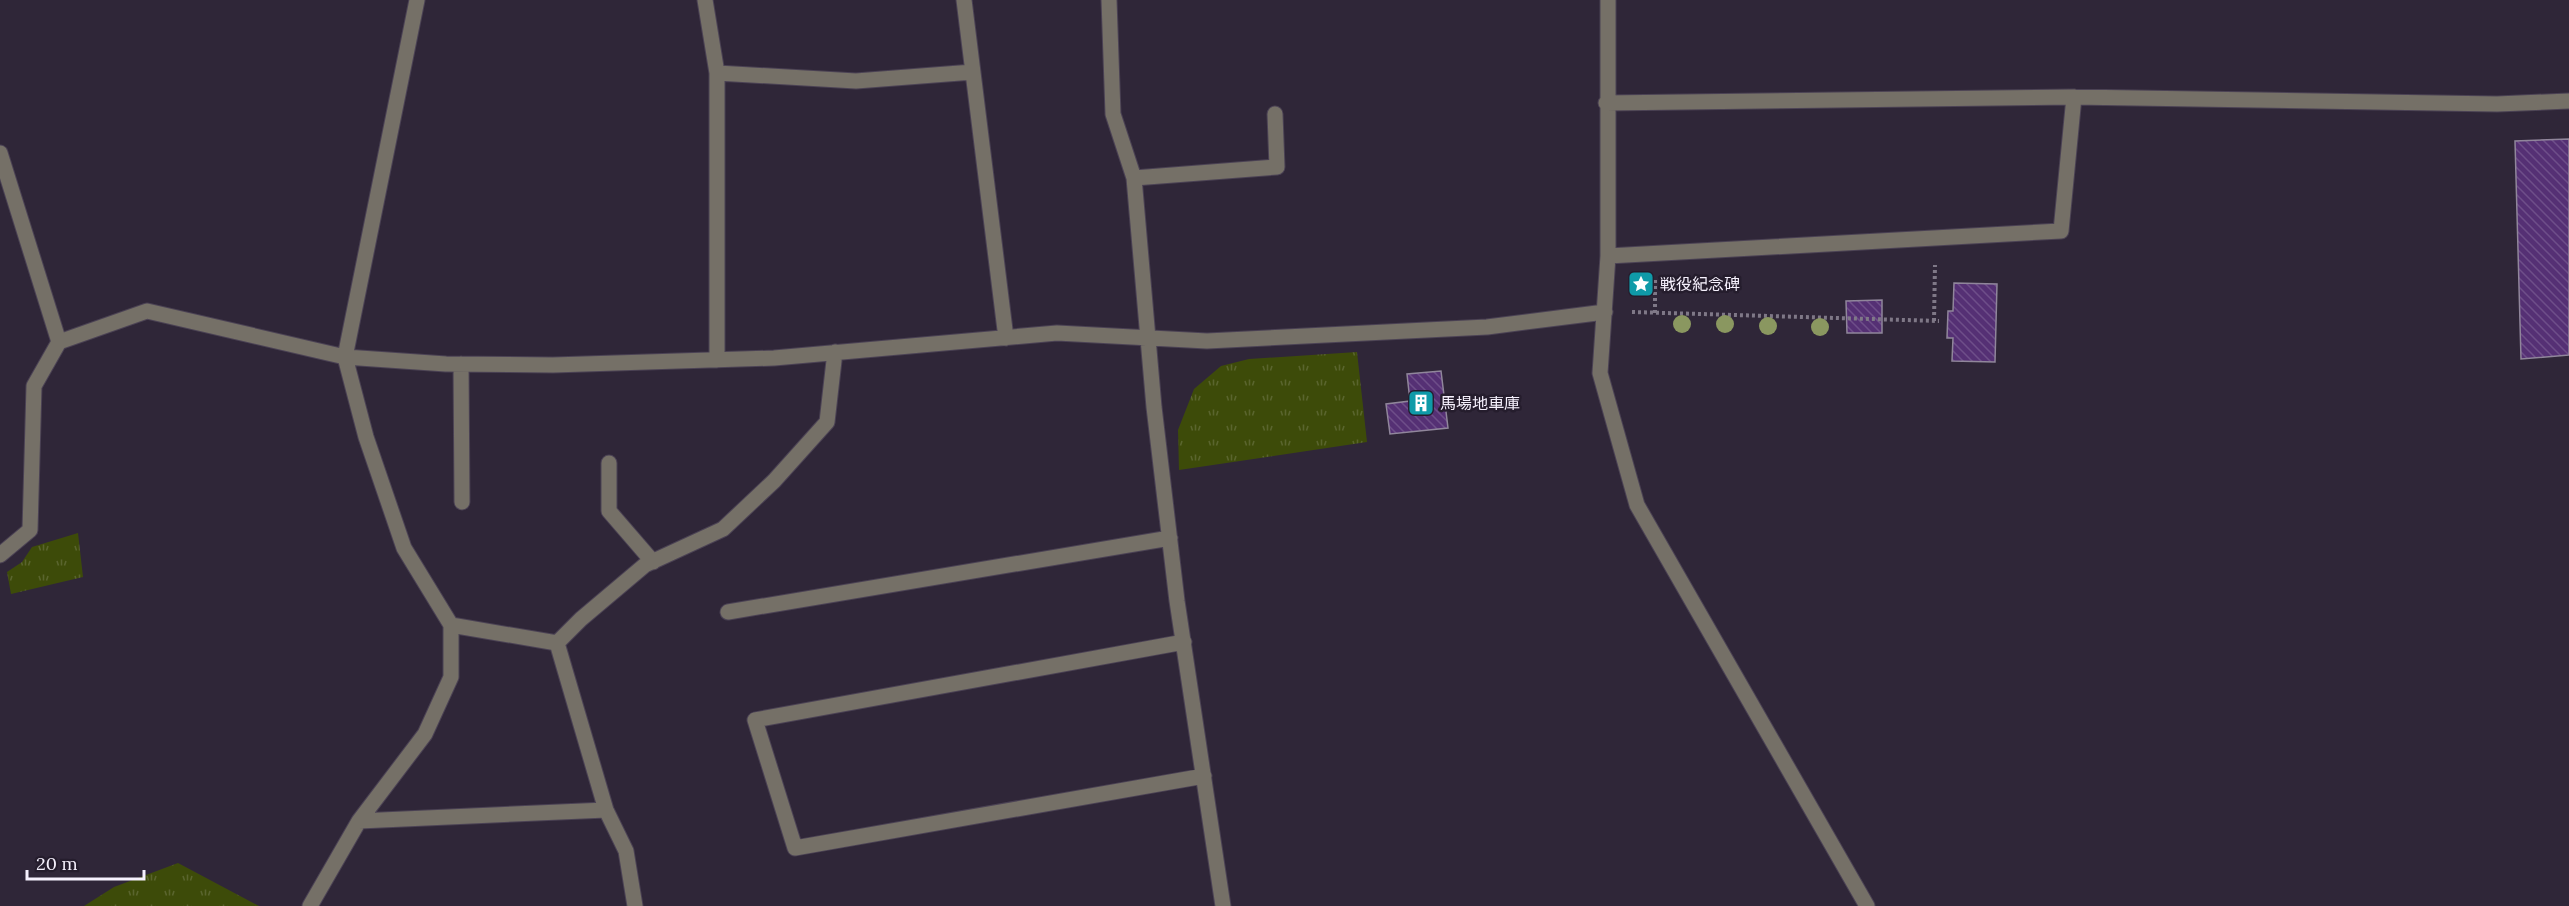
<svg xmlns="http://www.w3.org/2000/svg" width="2569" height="906" viewBox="0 0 2569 906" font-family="Lora,'Noto Sans JP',serif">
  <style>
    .park { fill: url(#park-tufts) }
    .building { fill: url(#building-back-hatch); stroke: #90869b; stroke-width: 1.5 }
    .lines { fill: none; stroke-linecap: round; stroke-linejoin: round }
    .minor-casing { stroke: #4b4254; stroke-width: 17 }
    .path { stroke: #7f7887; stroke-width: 4; stroke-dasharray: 3 3; stroke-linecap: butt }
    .minor { stroke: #757067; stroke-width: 15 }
    .tree { fill: #8a9760 }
    .labels { text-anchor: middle; stroke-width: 5; stroke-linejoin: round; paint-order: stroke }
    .poi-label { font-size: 16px; fill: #f6f1fd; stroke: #251d2d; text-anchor: start }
  </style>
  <defs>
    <pattern id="park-tufts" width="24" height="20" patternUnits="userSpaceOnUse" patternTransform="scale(1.5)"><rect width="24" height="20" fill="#3d4b09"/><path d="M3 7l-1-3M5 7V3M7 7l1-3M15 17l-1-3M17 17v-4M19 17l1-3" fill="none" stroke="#5a652e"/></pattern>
    <pattern id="building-back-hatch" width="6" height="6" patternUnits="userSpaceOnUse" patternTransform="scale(1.5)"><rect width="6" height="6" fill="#553074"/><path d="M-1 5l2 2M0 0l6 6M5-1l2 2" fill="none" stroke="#6e4e89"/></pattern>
  </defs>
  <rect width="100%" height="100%" fill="#2f2638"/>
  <!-- park -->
  <path class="park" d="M 1357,352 L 1367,442 L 1179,470 L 1178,430 L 1194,389 L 1221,366 L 1249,359 Z
    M 78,533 L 83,577 L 11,594 L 7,572 L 22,562 L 32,547 Z
    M 178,863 L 259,906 L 84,906 L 114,887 Z"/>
  <!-- building -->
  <path class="building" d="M 2569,139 L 2569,355 L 2521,359 L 2515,141 Z
    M 1954,283 L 1997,284 L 1995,362 L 1952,361 L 1953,338 L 1947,338 L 1948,311 L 1953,311 Z
    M 1882,300 L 1882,333 L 1847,333 L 1846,301 Z
    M 1441,371 L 1448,428 L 1390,434 L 1386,404 L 1410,401 L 1407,374 Z"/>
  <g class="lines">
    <defs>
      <path id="minor" d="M 417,0 L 345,357 L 366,437 L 404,548 L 451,625 L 557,643 L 606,810 L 626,851 L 635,906
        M 705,0 L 717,73 L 717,360
        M 964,0 L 1006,338
        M 1109,0 L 1113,114 L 1134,178 L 1154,407 L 1177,601 L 1223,906
        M 1608,0 L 1608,256 L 1600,373 L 1637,505 L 1867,906
        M 717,73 L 856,81 L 973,72
        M 1606,103 L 2074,97 L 2497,104 L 2569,101
        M 0,153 L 59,342
        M 1134,178 L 1277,167 L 1275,114
        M 1608,256 L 2061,231 L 2074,97
        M 461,364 L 462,502
        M 609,463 L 609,511 L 653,562
        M 0,555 L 30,530 L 34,386 L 59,342 L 147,311 L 345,357 L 446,364 L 553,365 L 774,358 L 1057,333 L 1207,341 L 1487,327 L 1605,312
        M 728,612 L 1170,538
        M 1184,642 L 755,720 L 795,848 L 1204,776
        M 557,643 L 581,619 L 645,565 L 723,529 L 774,481 L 827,422 L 835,352
        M 359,821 L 606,810
        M 310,906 L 359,821 L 425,734 L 451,677 L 451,625"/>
    </defs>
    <!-- minor casing -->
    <use href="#minor" class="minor-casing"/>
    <!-- path -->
    <path class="path" d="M 1655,280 L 1655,313
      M 1632,312 L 1939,321
      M 1934,321 L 1935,265"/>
    <!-- minor -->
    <use href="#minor" class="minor"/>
  </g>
  <!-- trees -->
  <g class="tree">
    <circle cx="1682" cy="324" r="9"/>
    <circle cx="1725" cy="324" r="9"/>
    <circle cx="1768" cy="326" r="9"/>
    <circle cx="1820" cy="327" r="9"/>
  </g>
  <!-- icons -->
  <defs>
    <symbol id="sight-square" viewBox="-11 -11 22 22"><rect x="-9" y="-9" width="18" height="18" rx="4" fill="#0f9aa8" stroke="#251d2d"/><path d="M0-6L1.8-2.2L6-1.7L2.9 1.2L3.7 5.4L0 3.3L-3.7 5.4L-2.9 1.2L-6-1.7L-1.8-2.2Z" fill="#fff"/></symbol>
    <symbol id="building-square" viewBox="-11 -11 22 22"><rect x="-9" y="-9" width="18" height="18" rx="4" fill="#0f9aa8" stroke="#251d2d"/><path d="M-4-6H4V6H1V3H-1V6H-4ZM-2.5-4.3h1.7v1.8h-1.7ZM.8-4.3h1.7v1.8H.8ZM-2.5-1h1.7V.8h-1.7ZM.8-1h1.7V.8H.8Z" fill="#fff"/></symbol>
  </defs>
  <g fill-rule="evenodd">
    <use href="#sight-square" x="1626" y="269" width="30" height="30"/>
    <use href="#building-square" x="1406" y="388" width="30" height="30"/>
  </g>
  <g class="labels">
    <!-- poi labels -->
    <g class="poi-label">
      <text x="1660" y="290">戦役紀念碑</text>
      <text x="1440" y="409">馬場地車庫</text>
    </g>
  </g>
  <!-- scale -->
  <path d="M27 870v9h117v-9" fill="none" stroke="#f6f1fd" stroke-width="3"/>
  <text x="36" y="870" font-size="18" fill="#f6f1fd" stroke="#251d2d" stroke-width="4.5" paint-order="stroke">20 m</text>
</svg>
